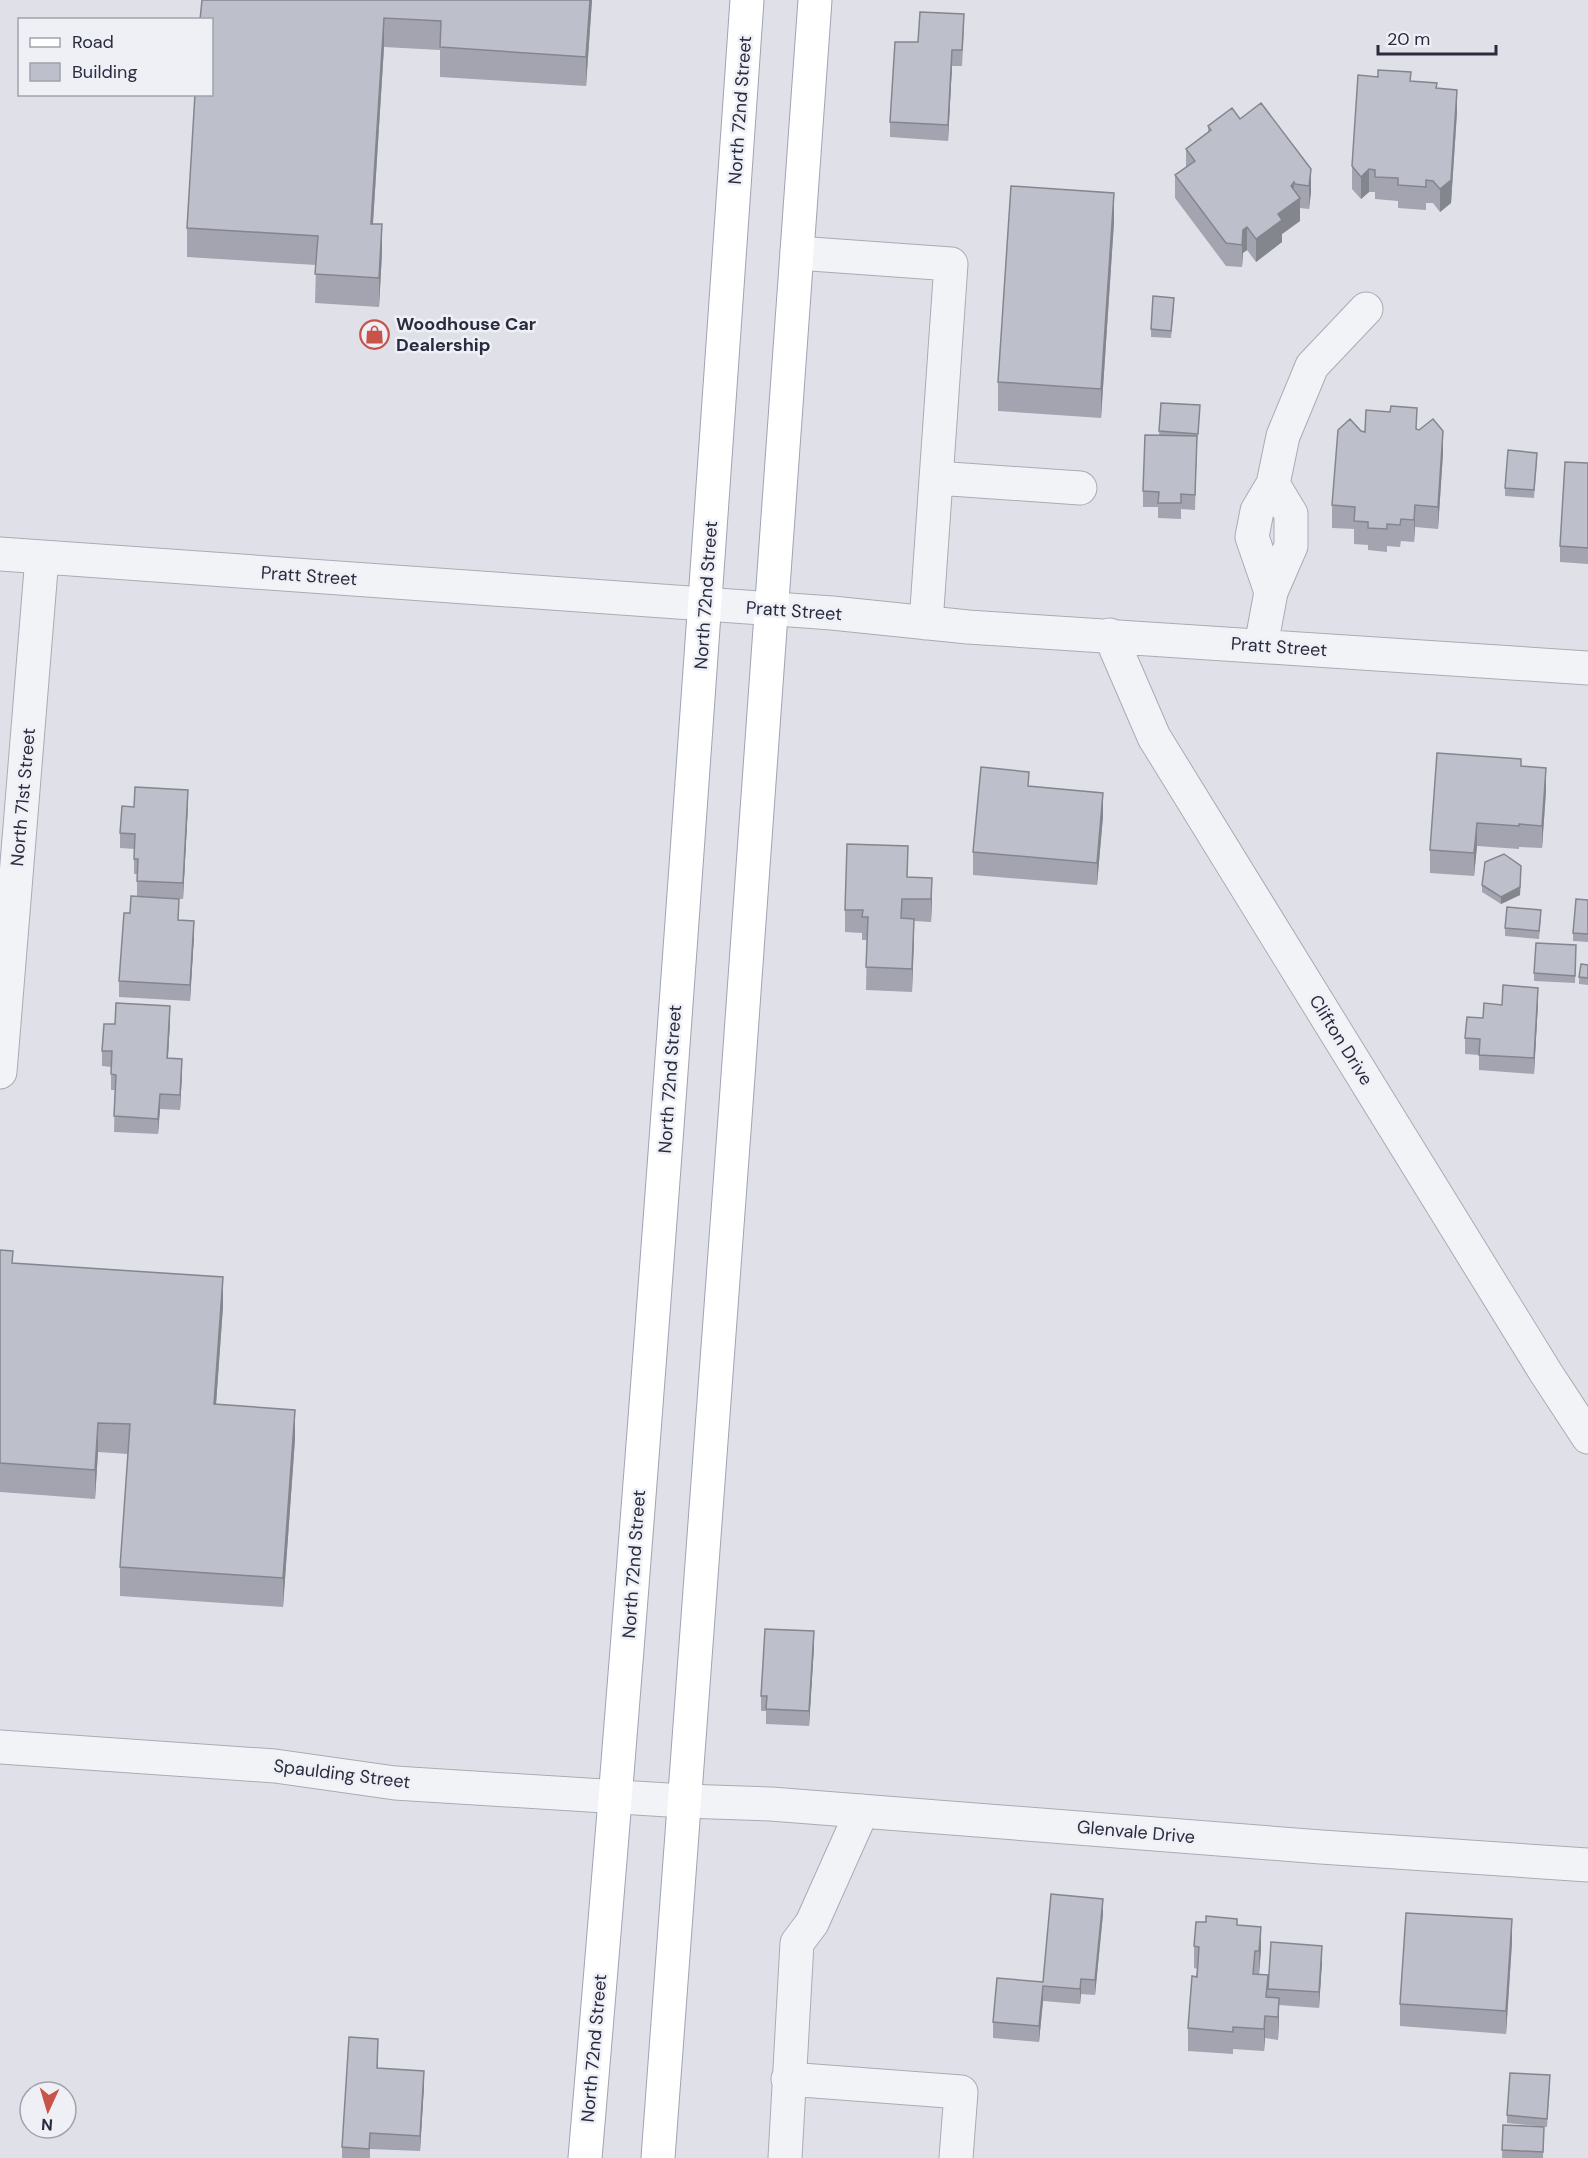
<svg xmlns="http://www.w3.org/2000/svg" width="1588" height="2158" viewBox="0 0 1588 2158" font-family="'DM Sans',sans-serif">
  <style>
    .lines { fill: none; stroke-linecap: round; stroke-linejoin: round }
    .minor-casing { stroke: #a9abb5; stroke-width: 35 }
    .major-casing { stroke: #9fa3b3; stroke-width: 35 }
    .minor { stroke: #f2f3f7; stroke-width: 33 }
    .major { stroke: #fff; stroke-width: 33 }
    .wall { fill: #a3a4af }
    .shaded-wall { fill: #84868e }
    .building { fill: #bdbfcb; stroke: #84868e; stroke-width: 1.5 }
    .labels { text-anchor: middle; stroke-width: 5; stroke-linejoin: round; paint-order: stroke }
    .street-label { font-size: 18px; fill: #292c3f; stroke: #eff0f6 }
    .poi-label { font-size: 18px; font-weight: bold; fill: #292c3f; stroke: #eff0f6; text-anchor: start }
  </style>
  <rect width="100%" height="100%" fill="#e0e1e8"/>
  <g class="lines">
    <defs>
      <path id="minor" d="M 797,253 L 951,264 L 926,623
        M 936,478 L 1080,488
        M 0,554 L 832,613 L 968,627 L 1588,668
        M 1271,592 L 1252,537 L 1257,511 L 1273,484 L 1283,436 L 1312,366 L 1366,309
        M 1110,635 L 1154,737 L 1546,1373 L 1588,1437
        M 1261,646 L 1271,592 L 1291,546 L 1291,514 L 1273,484
        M 0,1072 L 42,557
        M 0,1747 L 275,1766 L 395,1783 L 684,1801 L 771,1804 L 1321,1847 L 1588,1865
        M 788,2079 L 961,2092 L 956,2158
        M 785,2158 L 797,1943 L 812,1923 L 862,1811"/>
      <path id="major" d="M 585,2158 C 647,1439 697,720 747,0
        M 658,2158 L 736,1104 L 815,0"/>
    </defs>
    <!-- minor casing -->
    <use href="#minor" class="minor-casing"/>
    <!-- major casing -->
    <use href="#major" class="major-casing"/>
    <!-- minor -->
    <use href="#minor" class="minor"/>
    <!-- major -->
    <use href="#major" class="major"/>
  </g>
  <!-- wall -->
  <path class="wall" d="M 202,0 L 592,0 L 586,86 L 440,77 L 440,50 L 384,47 L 373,224 L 382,253 L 379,307 L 315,303 L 316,265 L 187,257 L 187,228 Z
    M 964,29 L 962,66 L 952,66 L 948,141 L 890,137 L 890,122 L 918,42 Z
    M 1411,81 L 1437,88 L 1457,112 L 1451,203 L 1440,212 L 1433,203 L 1426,203 L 1426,210 L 1398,208 L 1398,201 L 1375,199 L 1375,192 L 1369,192 L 1361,199 L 1352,189 L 1352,166 Z
    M 1240,119 L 1311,169 L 1311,192 L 1309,209 L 1300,208 L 1300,221 L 1282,234 L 1282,242 L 1256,262 L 1247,250 L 1243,253 L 1242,267 L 1226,266 L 1175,198 L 1175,175 L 1186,168 L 1186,149 L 1208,133 L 1208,126 Z
    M 1114,222 L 1101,418 L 998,411 L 998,382 Z
    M 1174,306 L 1171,338 L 1151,337 L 1151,329 Z
    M 1161,403 L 1200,413 L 1197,441 L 1195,510 L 1181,509 L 1181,519 L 1158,518 L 1158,507 L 1143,507 L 1143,491 L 1159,435 Z
    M 1417,429 L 1443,453 L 1438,529 L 1415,527 L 1414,542 L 1401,541 L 1400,547 L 1387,546 L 1387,552 L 1368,550 L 1368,545 L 1354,544 L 1354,529 L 1332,528 L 1332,505 L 1361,431 Z
    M 1537,460 L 1534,498 L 1505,496 L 1505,488 Z
    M 1588,463 L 1588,564 L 1560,562 L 1560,546 Z
    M 1521,766 L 1546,791 L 1542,848 L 1519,847 L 1519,849 L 1477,846 L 1474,876 L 1430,873 L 1430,850 Z
    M 188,805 L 183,899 L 137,896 L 137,874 L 134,874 L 134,849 L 120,848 L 120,833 L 134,807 Z
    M 1103,816 L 1097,885 L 973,875 L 973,852 Z
    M 1521,874 L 1520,895 L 1501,904 L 1482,892 L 1482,885 Z
    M 907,877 L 932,900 L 931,922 L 914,921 L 912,992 L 866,990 L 867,940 L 862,940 L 862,933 L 845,932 L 845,910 Z
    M 1588,900 L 1588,942 L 1573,941 L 1573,933 Z
    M 1541,918 L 1539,939 L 1505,936 L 1505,928 Z
    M 179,920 L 194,936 L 190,1001 L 119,997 L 119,981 Z
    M 1576,945 L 1575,983 L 1534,981 L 1534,973 Z
    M 1588,965 L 1588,985 L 1579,984 L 1579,977 Z
    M 1538,1003 L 1534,1074 L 1479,1070 L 1479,1055 L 1465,1054 L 1465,1038 L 1483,1018 L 1502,1005 Z
    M 170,1021 L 168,1058 L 182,1074 L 180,1110 L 160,1109 L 158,1134 L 114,1132 L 115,1090 L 111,1090 L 111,1067 L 102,1066 L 102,1051 L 115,1024 Z
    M 0,1250 L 13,1263 L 223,1306 L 216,1404 L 295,1439 L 283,1607 L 120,1596 L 120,1567 L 128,1454 L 98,1452 L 95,1499 L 0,1492 Z
    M 814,1647 L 809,1726 L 766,1724 L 766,1711 L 761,1711 L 761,1696 Z
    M 1103,1914 L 1095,1995 L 1081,1994 L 1080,2004 L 1043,2001 L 1039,2042 L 993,2038 L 993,2022 L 1043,1982 Z
    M 1237,1925 L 1261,1949 L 1259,1974 L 1255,1974 L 1268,1975 L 1322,1962 L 1319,2008 L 1279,2005 L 1278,2040 L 1265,2038 L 1264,2051 L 1233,2049 L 1233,2054 L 1188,2051 L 1188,2028 L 1197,1969 L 1194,1968 L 1194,1946 Z
    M 1512,1942 L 1506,2034 L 1400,2026 L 1400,2004 Z
    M 378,2055 L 378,2068 L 424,2086 L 420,2151 L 370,2149 L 370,2158 L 342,2158 L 342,2147 Z
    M 1550,2083 L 1547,2127 L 1507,2123 L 1507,2115 Z
    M 1503,2125 L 1544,2127 L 1543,2158 L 1502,2158 Z"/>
  <!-- shaded-wall -->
  <path class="shaded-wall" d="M 590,0 L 592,0 L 586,86 L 586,57 Z
    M 384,18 L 384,47 L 371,253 L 371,224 Z
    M 952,50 L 952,66 L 948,141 L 948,125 Z
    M 1457,90 L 1457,112 L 1451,203 L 1440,212 L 1440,189 Z
    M 1311,169 L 1311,192 L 1309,209 L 1309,186 Z
    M 1369,169 L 1369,192 L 1361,199 L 1361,177 Z
    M 1294,182 L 1294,203 L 1300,198 L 1300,221 L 1282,234 L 1282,242 L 1256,262 L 1256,239 L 1291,186 Z
    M 1114,193 L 1114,222 L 1101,418 L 1101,389 Z
    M 382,224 L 382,253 L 379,307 L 379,278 Z
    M 1247,227 L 1247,250 L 1243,253 L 1242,267 L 1242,245 L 1243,230 Z
    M 1443,431 L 1443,453 L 1438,529 L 1438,507 Z
    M 1415,505 L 1415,527 L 1414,542 L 1414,520 Z
    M 1546,768 L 1546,791 L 1542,848 L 1542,826 Z
    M 188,790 L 188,805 L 183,899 L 183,883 Z
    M 1103,793 L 1103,816 L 1097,885 L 1097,863 Z
    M 1477,823 L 1477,846 L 1474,876 L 1474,853 Z
    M 1521,866 L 1520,895 L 1501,904 L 1501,897 Z
    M 932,878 L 932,900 L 931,922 L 931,899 Z
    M 914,919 L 914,941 L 912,992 L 912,969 Z
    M 194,921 L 194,936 L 190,1001 L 190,985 Z
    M 1538,988 L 1538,1003 L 1534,1074 L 1534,1058 Z
    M 170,1006 L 170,1021 L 167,1074 L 167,1058 Z
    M 182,1059 L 182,1074 L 180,1110 L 180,1095 Z
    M 160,1094 L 160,1109 L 158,1134 L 158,1119 Z
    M 223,1277 L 223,1306 L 214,1433 L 214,1404 Z
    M 295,1410 L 295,1439 L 283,1607 L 283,1578 Z
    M 98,1423 L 98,1452 L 95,1499 L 95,1470 Z
    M 814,1631 L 814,1647 L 809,1726 L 809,1711 Z
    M 1103,1899 L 1103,1914 L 1095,1995 L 1095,1980 Z
    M 1512,1919 L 1512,1942 L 1506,2034 L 1506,2011 Z
    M 1261,1927 L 1261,1949 L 1259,1974 L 1259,1951 Z
    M 1322,1946 L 1322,1962 L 1319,2008 L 1319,1992 Z
    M 1081,1979 L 1081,1994 L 1080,2004 L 1080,1989 Z
    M 1043,1986 L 1043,2001 L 1039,2042 L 1039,2026 Z
    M 1279,1998 L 1279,2020 L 1278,2040 L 1278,2017 Z
    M 1265,2016 L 1265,2038 L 1264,2051 L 1264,2029 Z
    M 424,2071 L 424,2086 L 420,2151 L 420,2136 Z"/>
  <!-- building -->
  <path class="building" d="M 202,0 L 590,0 L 586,57 L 440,47 L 441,21 L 384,18 L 371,224 L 382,224 L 379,278 L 315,274 L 318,236 L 187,228 L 195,94 L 212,94 L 212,20 L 200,20 Z
    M 920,12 L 964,14 L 962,50 L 952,50 L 948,125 L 890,122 L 895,42 L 918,42 Z
    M 1378,70 L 1411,72 L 1410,81 L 1437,83 L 1436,88 L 1457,90 L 1451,180 L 1440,189 L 1433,181 L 1426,180 L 1426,187 L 1398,185 L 1398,178 L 1375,177 L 1375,170 L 1369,169 L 1361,177 L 1352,166 L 1358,75 L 1378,77 Z
    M 1261,103 L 1311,169 L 1309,186 L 1295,184 L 1294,182 L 1291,186 L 1300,198 L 1278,214 L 1282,220 L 1256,239 L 1247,227 L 1243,230 L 1242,245 L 1226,243 L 1175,175 L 1195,161 L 1186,149 L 1211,130 L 1208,126 L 1232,108 L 1240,119 Z
    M 1011,186 L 1114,193 L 1101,389 L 998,382 Z
    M 1153,296 L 1174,298 L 1171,331 L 1151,329 Z
    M 1161,403 L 1200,405 L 1198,434 L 1159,431 Z
    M 1391,406 L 1417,408 L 1416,429 L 1419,430 L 1433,419 L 1443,431 L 1438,507 L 1415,505 L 1414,520 L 1401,519 L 1400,525 L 1387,524 L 1387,529 L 1368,528 L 1368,522 L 1354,521 L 1355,507 L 1332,505 L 1338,430 L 1350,419 L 1361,431 L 1365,432 L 1366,410 L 1390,412 Z
    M 1145,435 L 1197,436 L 1195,495 L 1181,494 L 1181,503 L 1158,503 L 1159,492 L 1143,491 Z
    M 1508,450 L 1537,453 L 1534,490 L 1505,488 Z
    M 1565,462 L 1588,463 L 1588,548 L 1560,546 Z
    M 1437,753 L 1521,759 L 1521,766 L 1546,768 L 1542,826 L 1519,824 L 1519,826 L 1477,823 L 1474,853 L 1430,850 Z
    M 981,767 L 1029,772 L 1028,786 L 1103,793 L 1097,863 L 973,852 Z
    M 135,787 L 188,790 L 183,883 L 137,881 L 138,859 L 134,859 L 135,834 L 120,833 L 122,806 L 134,807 Z
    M 847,844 L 908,846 L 907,877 L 932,878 L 931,899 L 902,899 L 901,918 L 914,919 L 912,969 L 866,967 L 868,917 L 862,917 L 863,910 L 845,910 Z
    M 1504,854 L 1521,866 L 1520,887 L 1501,897 L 1482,885 L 1485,862 Z
    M 131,896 L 179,899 L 178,920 L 194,921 L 190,985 L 119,981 L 124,913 L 130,913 Z
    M 1576,899 L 1588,900 L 1588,934 L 1573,933 Z
    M 1507,907 L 1541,910 L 1539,931 L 1505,928 Z
    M 1536,943 L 1576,945 L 1575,976 L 1534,973 Z
    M 1581,964 L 1588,965 L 1588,978 L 1579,977 Z
    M 1503,985 L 1538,988 L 1534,1058 L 1479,1055 L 1480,1039 L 1465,1038 L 1467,1017 L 1483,1018 L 1484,1003 L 1502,1005 Z
    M 116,1003 L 170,1006 L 167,1058 L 182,1059 L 180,1095 L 160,1094 L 158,1119 L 114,1116 L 116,1075 L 111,1074 L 112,1051 L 102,1051 L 104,1024 L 115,1024 Z
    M 0,1250 L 13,1251 L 12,1263 L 223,1277 L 214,1404 L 295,1410 L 283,1578 L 120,1567 L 130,1424 L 98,1423 L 95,1470 L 0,1463 Z
    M 765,1629 L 814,1631 L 809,1711 L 766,1709 L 767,1696 L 761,1696 Z
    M 1051,1894 L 1103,1899 L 1095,1980 L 1081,1979 L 1080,1989 L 1043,1986 L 1039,2026 L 993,2022 L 997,1978 L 1043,1982 Z
    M 1406,1913 L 1512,1919 L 1506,2011 L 1400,2004 Z
    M 1206,1916 L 1237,1919 L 1237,1925 L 1261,1927 L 1259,1951 L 1255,1951 L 1253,1974 L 1268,1975 L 1266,1997 L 1279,1998 L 1278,2017 L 1265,2016 L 1264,2029 L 1233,2027 L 1233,2032 L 1188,2028 L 1192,1976 L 1197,1977 L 1199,1947 L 1194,1946 L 1196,1922 L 1206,1922 Z
    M 1271,1942 L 1322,1946 L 1319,1992 L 1268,1989 Z
    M 349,2037 L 378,2039 L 377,2068 L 424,2071 L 420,2136 L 370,2133 L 369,2149 L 342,2147 Z
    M 1510,2073 L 1550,2075 L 1547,2119 L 1507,2115 Z
    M 1503,2125 L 1544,2127 L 1543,2152 L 1502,2150 Z"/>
  <!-- icons -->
  <defs>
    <symbol id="shop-ring" viewBox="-11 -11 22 22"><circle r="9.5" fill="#eff0f6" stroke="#c85349" stroke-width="1.5"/><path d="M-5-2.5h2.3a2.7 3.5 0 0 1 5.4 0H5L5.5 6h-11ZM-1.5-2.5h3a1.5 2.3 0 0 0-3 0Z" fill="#c85349"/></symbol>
  </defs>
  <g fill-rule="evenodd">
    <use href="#shop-ring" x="358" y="318" width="33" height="33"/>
  </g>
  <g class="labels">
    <!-- street labels -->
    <g class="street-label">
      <text transform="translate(740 110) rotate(-86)" y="6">North 72nd Street</text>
      <text transform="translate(309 576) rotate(4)" y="6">Pratt Street</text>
      <text transform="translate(706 595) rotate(-86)" y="6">North 72nd Street</text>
      <text transform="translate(794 611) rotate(4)" y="6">Pratt Street</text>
      <text transform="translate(1279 647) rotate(4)" y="6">Pratt Street</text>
      <text transform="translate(23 797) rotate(-85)" y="6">North 71st Street</text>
      <text transform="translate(1341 1040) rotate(58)" y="6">Clifton Drive</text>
      <text transform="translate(670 1079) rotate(-86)" y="6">North 72nd Street</text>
      <text transform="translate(634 1564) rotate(-86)" y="6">North 72nd Street</text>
      <text transform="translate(342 1774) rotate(7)" y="6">Spaulding Street</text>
      <text transform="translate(1136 1832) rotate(5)" y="6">Glenvale Drive</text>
      <text transform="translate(594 2048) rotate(-85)" y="6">North 72nd Street</text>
    </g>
    <!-- poi labels -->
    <g class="poi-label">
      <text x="396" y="330">Woodhouse Car<tspan x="396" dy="21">Dealership</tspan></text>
    </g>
  </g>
  <!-- legend -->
  <rect x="18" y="18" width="195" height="78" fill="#eff0f6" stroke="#a0a2ad" stroke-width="1.5"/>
  <rect x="30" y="38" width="30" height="9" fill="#ffffff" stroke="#a0a2ad" stroke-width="1.5"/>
  <text x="72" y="48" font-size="18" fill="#292c3f">Road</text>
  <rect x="30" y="63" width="30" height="18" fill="#bdbfcb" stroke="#a0a2ad" stroke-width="1.5"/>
  <text x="72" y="78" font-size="18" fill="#292c3f">Building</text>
  <!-- north arrow -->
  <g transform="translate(48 2110) rotate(184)"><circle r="28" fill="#eff0f6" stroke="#a0a2ad" stroke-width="1.5"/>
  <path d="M0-4.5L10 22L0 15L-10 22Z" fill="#c85349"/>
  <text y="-9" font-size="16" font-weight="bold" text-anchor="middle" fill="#292c3f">N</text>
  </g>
  <!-- scale -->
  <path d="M1378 45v9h118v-9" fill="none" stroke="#292c3f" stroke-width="3"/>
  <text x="1387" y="45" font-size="18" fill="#292c3f" stroke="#eff0f6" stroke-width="4.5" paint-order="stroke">20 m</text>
</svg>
